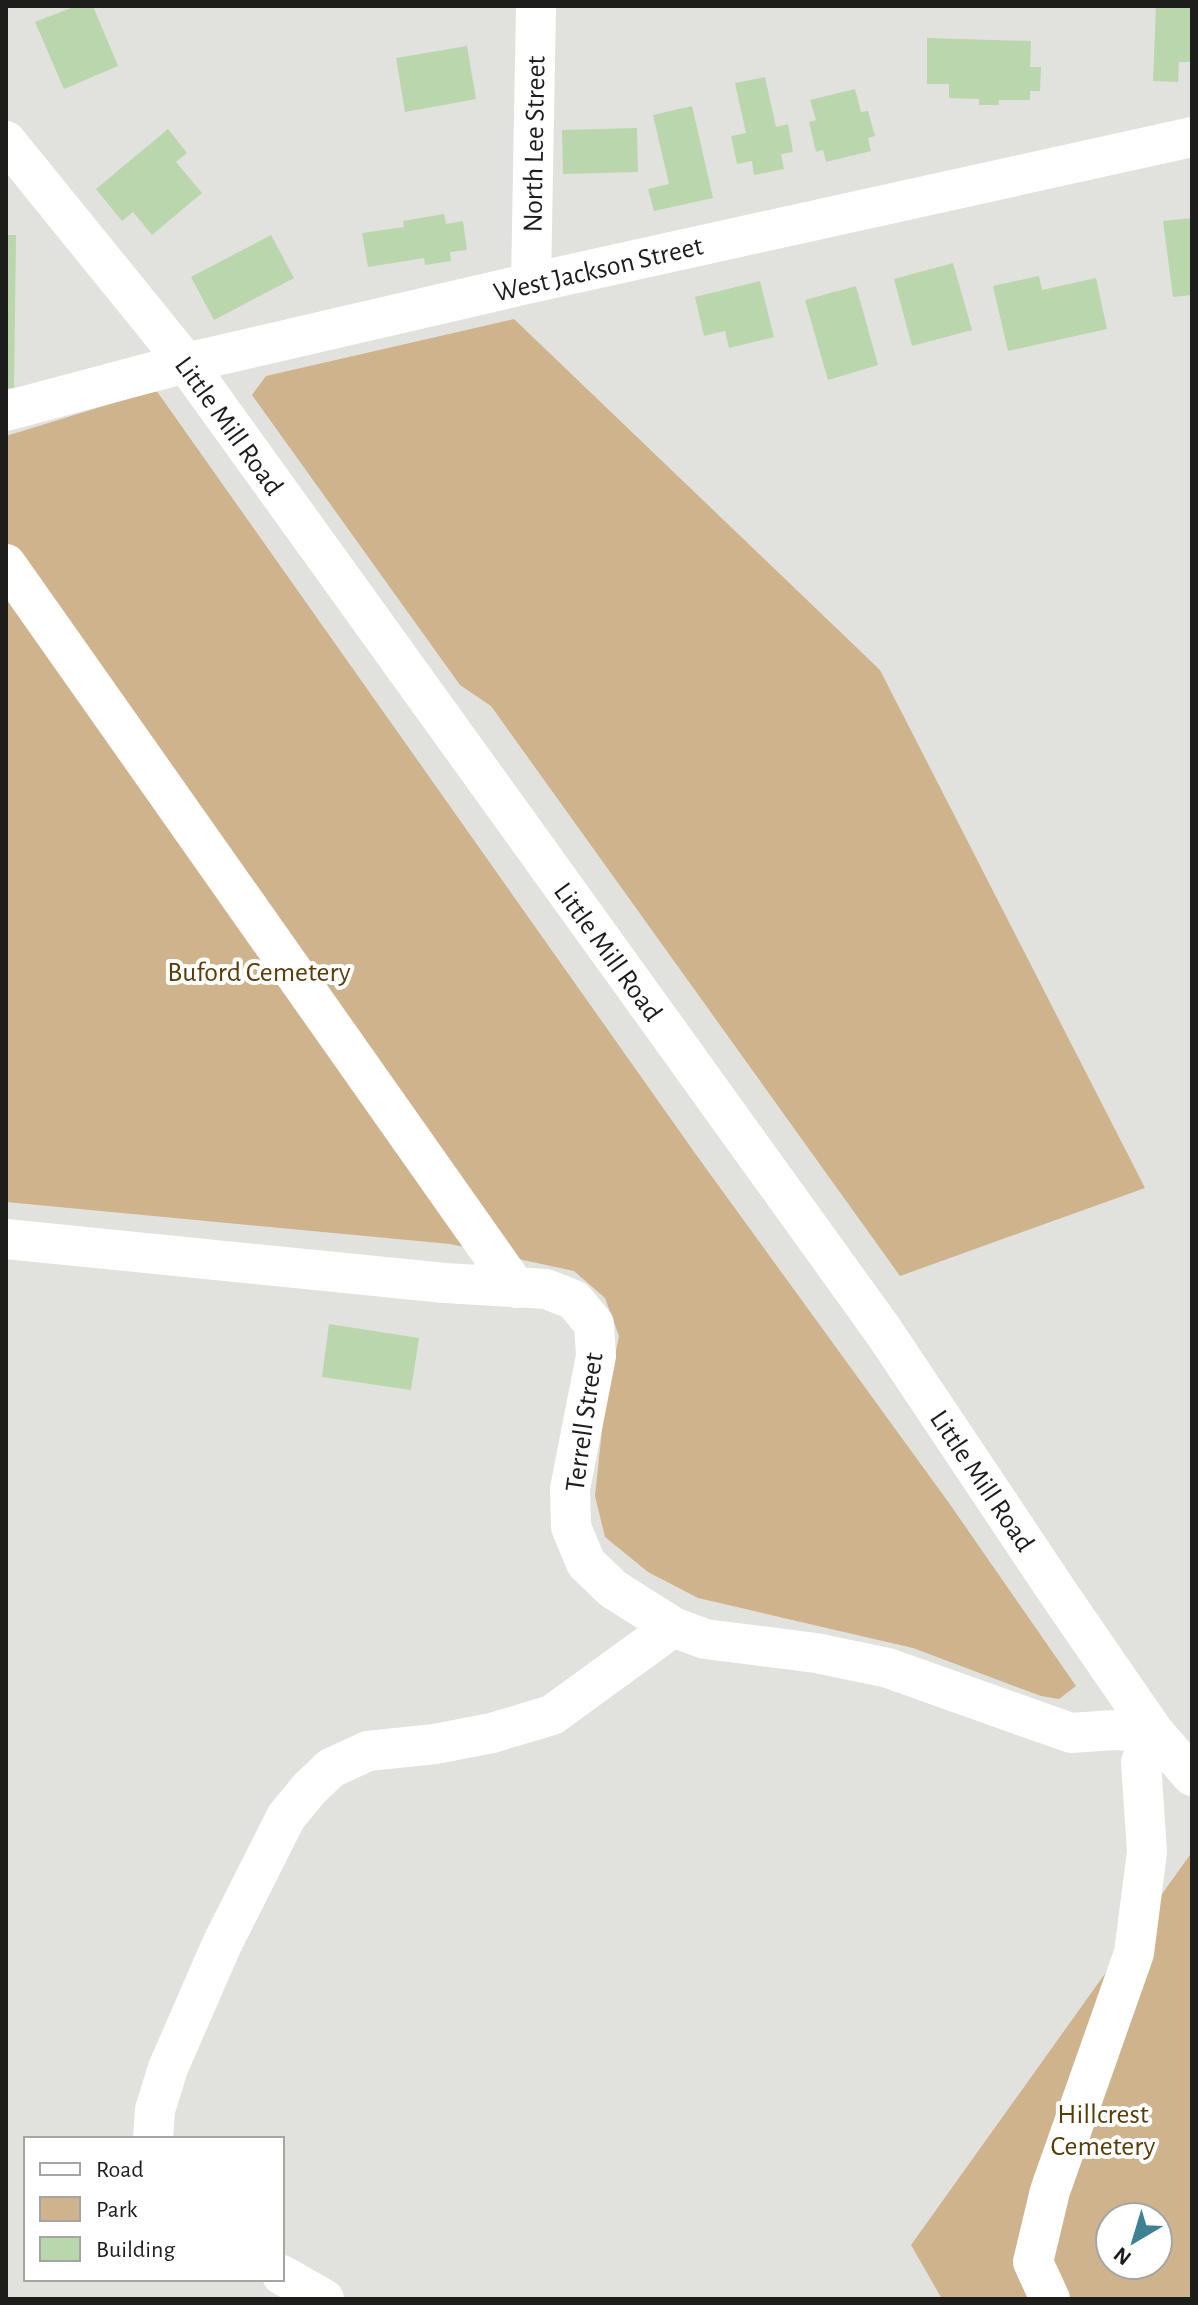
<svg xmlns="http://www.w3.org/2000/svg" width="1198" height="2305" viewBox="0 0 1198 2305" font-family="'Alegreya Sans',sans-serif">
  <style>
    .green { fill: #cfb38d; fill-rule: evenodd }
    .building { fill: #bad6ad }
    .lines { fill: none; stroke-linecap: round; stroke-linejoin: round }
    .minor { stroke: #fff; stroke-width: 40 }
    .labels { text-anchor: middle; stroke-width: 8; stroke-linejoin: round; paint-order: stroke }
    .street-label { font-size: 28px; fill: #1d1e1c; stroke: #fff }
    .park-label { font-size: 28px; fill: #583c09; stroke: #fff }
  </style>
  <rect width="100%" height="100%" fill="#e1e2dd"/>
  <!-- green -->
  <path class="green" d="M 514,319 L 880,670 L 1145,1188 L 900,1276 L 491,706 L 460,685 L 252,395 L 266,376 Z
    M 156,390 L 697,1156 L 949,1503 L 1076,1686 L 1059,1699 L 1041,1696 L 913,1648 L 698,1598 L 648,1572 L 605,1537 L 595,1496 L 604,1411 L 619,1336 L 605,1298 L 574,1271 L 450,1244 L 6,1202 L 6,436 Z
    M 1192,1852 L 1192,2299 L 942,2299 L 911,2245 ZM 1110,2217 L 1158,2217 L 1158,2265 L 1110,2265 Z"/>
  <!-- building -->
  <path class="building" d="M 76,6 L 93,6 L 118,66 L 64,89 L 35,22 Z
    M 1156,6 L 1192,6 L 1192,62 L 1179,62 L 1178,82 L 1153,81 Z
    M 927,38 L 1031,41 L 1030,67 L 1041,67 L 1040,91 L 1030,91 L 1030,100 L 999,100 L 999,105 L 979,105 L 979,99 L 949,98 L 949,84 L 927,84 Z
    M 467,46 L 476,99 L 405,112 L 396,58 Z
    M 765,77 L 776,127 L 788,124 L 793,152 L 781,154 L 784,169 L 754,175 L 752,161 L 737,164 L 731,136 L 746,133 L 735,83 Z
    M 855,89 L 861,112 L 868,111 L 875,136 L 868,138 L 871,151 L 826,162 L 823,150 L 816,152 L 809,122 L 816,120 L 810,100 Z
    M 692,106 L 713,198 L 654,211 L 648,189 L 669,184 L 653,115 Z
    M 637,128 L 638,172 L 563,174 L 562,130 Z
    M 168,129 L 187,153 L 176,162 L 202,193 L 152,235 L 133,212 L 122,221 L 96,189 Z
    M 444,214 L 446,224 L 463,221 L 467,250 L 450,252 L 451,261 L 425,265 L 424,258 L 368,267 L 362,233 L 404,227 L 403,221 Z
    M 1192,218 L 1192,295 L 1173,297 L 1163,221 Z
    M 6,235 L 16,235 L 14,388 L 6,388 Z
    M 271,235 L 294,278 L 214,320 L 191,277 Z
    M 953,263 L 972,330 L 912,346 L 894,279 Z
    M 1039,276 L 1042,290 L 1096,278 L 1107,329 L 1008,351 L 993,286 Z
    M 760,281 L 774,337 L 729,348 L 725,331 L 704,336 L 695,297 Z
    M 856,286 L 878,365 L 828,380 L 805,300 Z
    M 329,1324 L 419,1338 L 411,1390 L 322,1377 Z"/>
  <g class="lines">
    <!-- minor -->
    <path class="minor" d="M 6,141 L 186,363 L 884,1332 L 1063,1600 L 1154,1732 L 1192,1776
      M 531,283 L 536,6
      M 6,411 L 186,363 L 531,283 L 1192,137
      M 6,564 L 516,1288
      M 6,1239 L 445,1283 L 546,1289 L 574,1300 L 594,1324 L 596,1356 L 570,1489 L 571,1527 L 586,1563 L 613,1589 L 673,1627 L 705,1639 L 816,1653 L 888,1668 L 1071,1733 L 1114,1730 L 1154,1732 L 1141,1762 L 1147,1852 L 1134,1953 L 1050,2191 L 1033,2262 L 1050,2299
      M 153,2139 L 155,2110 L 168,2068 L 222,1944 L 286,1817 L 309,1789 L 331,1768 L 368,1751 L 435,1744 L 492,1733 L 552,1715 L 673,1627
      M 282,2275 L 324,2299"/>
  </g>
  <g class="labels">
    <!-- street labels -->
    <g class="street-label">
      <text transform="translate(533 144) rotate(-89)" y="10">North Lee Street</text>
      <text transform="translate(598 268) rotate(-13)" y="10">West Jackson Street</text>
      <text transform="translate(230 425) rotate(54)" y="10">Little Mill Road</text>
      <text transform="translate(609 951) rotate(54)" y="10">Little Mill Road</text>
      <text transform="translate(583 1422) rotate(-82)" y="10">Terrell Street</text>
      <text transform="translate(983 1480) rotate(56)" y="10">Little Mill Road</text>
    </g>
    <!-- park labels -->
    <g class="park-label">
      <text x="259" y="981">Buford Cemetery</text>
      <text x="1103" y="2123">Hillcrest<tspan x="1103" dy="32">Cemetery</tspan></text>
    </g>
  </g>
  <!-- border -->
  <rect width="1198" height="2305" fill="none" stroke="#1d1e1c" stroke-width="16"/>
  <!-- legend -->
  <rect x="24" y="2137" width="260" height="144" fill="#ffffff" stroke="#a5a5a4" stroke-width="2"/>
  <rect x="40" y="2163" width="40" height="12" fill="#ffffff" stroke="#a5a5a4" stroke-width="2"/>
  <text x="96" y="2177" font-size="24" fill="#1d1e1c">Road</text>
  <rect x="40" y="2197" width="40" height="24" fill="#cfb38d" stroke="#a5a5a4" stroke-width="2"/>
  <text x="96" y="2217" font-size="24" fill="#1d1e1c">Park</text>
  <rect x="40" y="2237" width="40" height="24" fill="#bad6ad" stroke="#a5a5a4" stroke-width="2"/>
  <text x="96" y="2257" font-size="24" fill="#1d1e1c">Building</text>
  <!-- north arrow -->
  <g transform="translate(1134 2241) rotate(218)"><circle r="38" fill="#ffffff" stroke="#a5a5a4" stroke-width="2"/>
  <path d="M0-6L14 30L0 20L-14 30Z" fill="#3e8192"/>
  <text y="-12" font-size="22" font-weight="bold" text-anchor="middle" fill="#1d1e1c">N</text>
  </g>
</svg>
